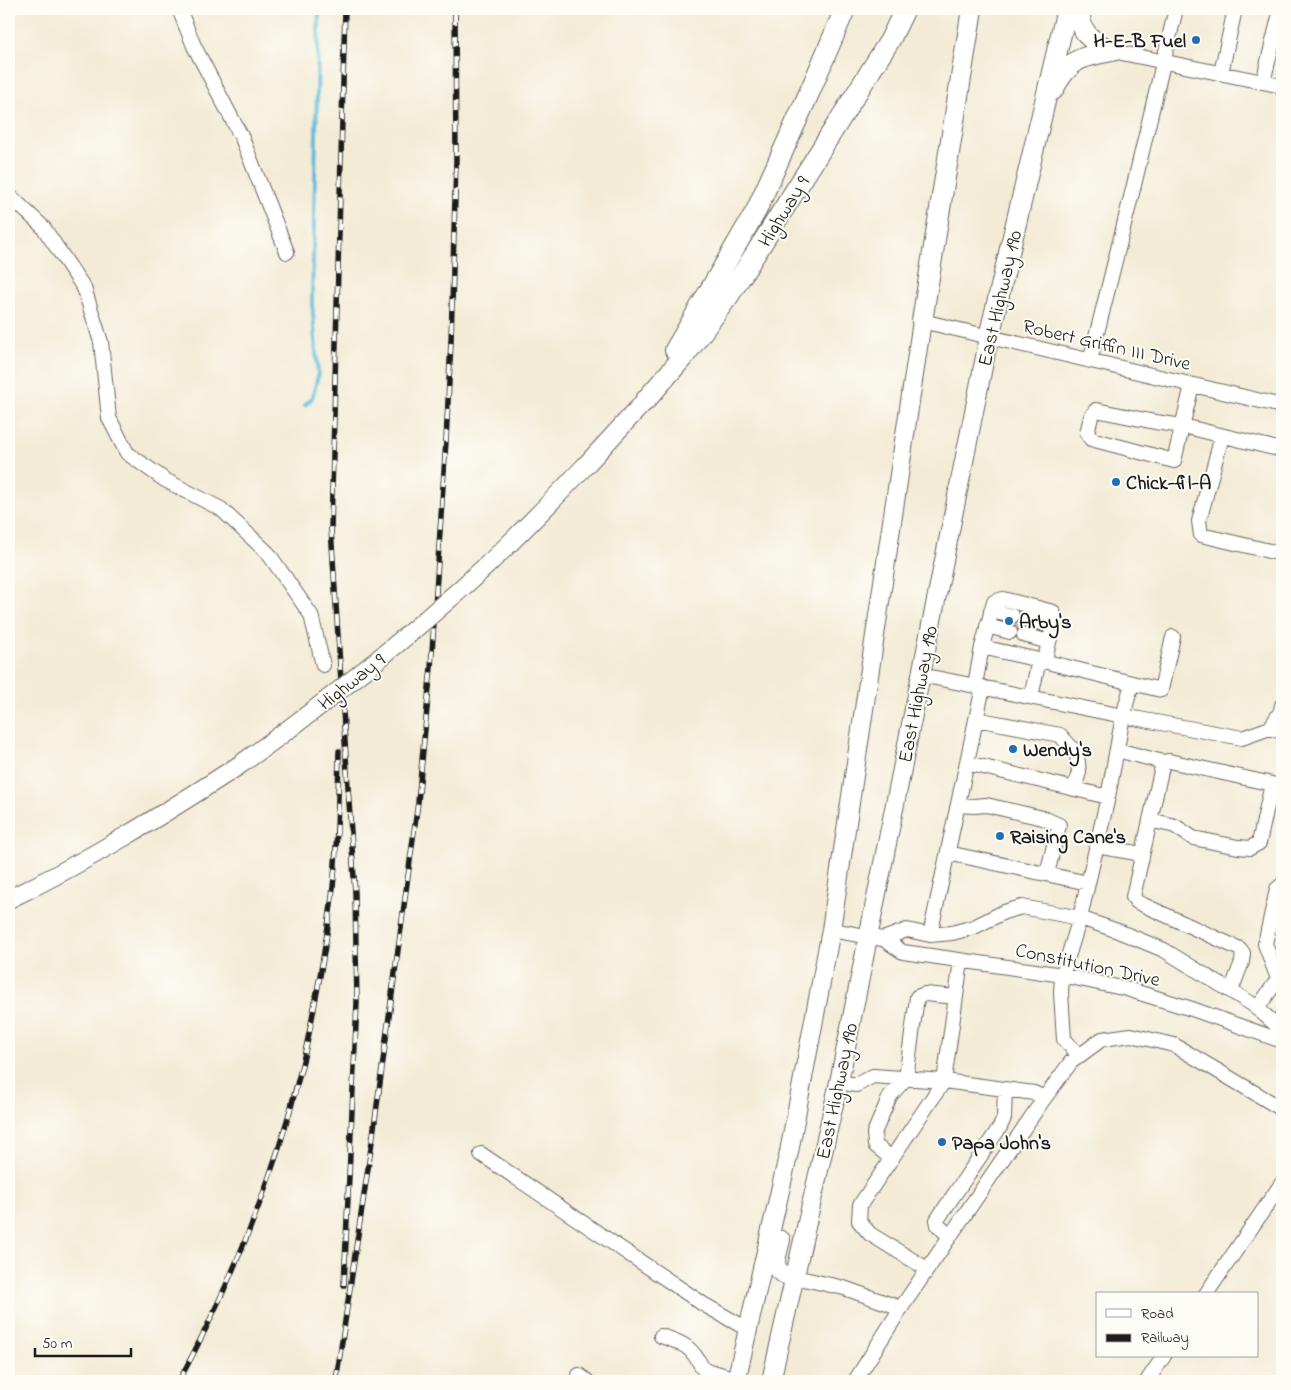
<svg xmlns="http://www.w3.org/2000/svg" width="1291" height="1390" viewBox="0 0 1291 1390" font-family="'Indie Flower',sans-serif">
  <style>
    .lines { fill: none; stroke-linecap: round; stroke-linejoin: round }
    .stream { stroke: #5bbbd9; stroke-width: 4 }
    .minor-tunnel { stroke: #c8c2b0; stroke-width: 14; stroke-dasharray: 14 7; stroke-linecap: butt }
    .minor-casing { stroke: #67645d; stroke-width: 16 }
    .major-casing { stroke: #67645d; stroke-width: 20 }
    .highway-casing { stroke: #67645d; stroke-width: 22 }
    .minor { stroke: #fff; stroke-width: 14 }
    .major { stroke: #fff; stroke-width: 18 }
    .highway { stroke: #fff; stroke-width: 20 }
    .rail-casing { stroke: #1c1c1c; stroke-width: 5.5 }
    .rail { stroke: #fdfcf7; stroke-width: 4; stroke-dasharray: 11; stroke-linecap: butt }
    .major-bridge-casing { stroke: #67645d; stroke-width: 20; stroke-linecap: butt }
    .major-bridge { stroke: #fff; stroke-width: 18 }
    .poi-dot { fill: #1f6fb2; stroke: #fdfcf7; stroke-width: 2 }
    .labels { text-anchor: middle; stroke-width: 4; stroke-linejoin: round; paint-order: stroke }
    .poi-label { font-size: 20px; font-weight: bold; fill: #1c1c1c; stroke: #fdfcf7; text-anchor: start }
    .street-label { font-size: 20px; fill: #1c1c1c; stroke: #fdfcf7 }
  </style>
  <rect width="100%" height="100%" fill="#fdfcf7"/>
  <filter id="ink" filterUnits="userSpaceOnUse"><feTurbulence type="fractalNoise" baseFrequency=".02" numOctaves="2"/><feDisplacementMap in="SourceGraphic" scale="10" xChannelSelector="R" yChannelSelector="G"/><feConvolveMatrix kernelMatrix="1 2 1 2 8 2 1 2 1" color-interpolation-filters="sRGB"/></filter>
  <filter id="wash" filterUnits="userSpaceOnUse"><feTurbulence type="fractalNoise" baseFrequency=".0096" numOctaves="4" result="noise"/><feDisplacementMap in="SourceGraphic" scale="20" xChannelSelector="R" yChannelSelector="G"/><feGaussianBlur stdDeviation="1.12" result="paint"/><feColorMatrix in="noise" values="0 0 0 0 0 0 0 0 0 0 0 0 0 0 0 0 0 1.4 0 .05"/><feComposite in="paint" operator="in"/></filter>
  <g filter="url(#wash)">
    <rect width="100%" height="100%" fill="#f3ebd5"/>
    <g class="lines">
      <!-- stream -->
      <path class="stream" d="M 305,405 L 312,398 L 318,376 L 312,302 L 319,9"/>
    </g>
  </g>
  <g filter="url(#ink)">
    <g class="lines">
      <!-- minor-tunnel -->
      <path class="minor-tunnel" d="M 1012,623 L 1027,627"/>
      <defs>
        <path id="minor" d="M 179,9 L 194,46 L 242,138 L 287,252
          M 1112,51 L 1282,86
          M 1221,73 L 1235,9
          M 1263,82 L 1281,9
          M 9,195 L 43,227 L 84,288 L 101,342 L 109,418 L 127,453 L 165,480 L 221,509 L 268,553 L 311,615 L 323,665
          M 922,321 L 1282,406
          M 1090,361 L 1134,185 L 1176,9
          M 1192,385 L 1174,461 L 1091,439 L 1087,433 L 1091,417 L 1096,410 L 1155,422 L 1183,426 L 1282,450
          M 1222,436 L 1199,521 L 1201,535 L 1282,554
          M 991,611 L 1012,616
          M 1028,620 L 1053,626
          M 987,626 L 1010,632
          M 1024,635 L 1049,642
          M 1173,637 L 1161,690 L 1132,683 L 1123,716 L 1242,738 L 1270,728 L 1282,732
          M 982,647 L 994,602 L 1003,599 L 1053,612 L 1055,619 L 1044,662
          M 921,675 L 1123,716 L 1108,797 L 1080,918 L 1062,976 L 1061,993 L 1064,1039 L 1079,1056
          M 975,685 L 982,647 L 1039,660
          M 1031,697 L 1039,660 L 1132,683
          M 976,719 L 1060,735 L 1077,754 L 1079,772 L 1074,789
          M 1270,728 L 1281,711 L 1282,705
          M 1117,750 L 1163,762
          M 967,763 L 1108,797
          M 958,805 L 974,806 L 986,805 L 1043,818 L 1059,825 L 1047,874
          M 1150,820 L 1175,826 L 1193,838 L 1238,847 L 1250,848 L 1259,843 L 1272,784 L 1169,761 L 1163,762 L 1133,897 L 1137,902 L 1240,949 L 1243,953 L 1242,962 L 1231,991
          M 1096,846 L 1142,854
          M 948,853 L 1088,883
          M 831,930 L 883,939 L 903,952 L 1056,974 L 1127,989 L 1192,1009 L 1282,1041
          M 930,935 L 983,687
          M 883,939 L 907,930 L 930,935 L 952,933 L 974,927 L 1004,912 L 1022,907 L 1080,918 L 1118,931 L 1164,950 L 1252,1004 L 1282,1030
          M 1257,1009 L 1278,979 L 1265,944 L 1277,889 L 1282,885
          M 839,1082 L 856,1085 L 873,1076 L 944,1081 L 961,961
          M 481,1154 L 703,1304 L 747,1329
          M 892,1159 L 875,1145 L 874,1133 L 890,1096 L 906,1078 L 917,997 L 925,994 L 956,997
          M 949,1236 L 938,1225 L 937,1220 L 1000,1127 L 1004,1118 L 1005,1089
          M 927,1269 L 870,1234 L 859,1221 L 860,1205 L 944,1081 L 1034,1093 L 1044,1098
          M 795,1277 L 844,1288 L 901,1308
          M 1206,1294 L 1282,1183
          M 661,1336 C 684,1343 692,1347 703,1369 L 736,1379
          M 579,1375 L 587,1381
          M 855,1381 L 901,1308 L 1043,1100 L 1071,1062 L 1102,1039 L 1131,1035 L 1174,1045 L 1282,1109
          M 1147,1381 L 1164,1356"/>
        <path id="major" d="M 586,465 L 645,401
          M 9,899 C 88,861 164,814 238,766
          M 781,1240 L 776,1260 L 777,1269 L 785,1275 L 795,1277
          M 736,1381 L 789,1152 L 831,930 L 922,321
          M 771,1381 L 839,1082 L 989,337"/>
        <path id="highway" d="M 1079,9 C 1080,34 1091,41 1112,51
          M 1053,90 C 1069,59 1080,57 1112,51
          M 922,321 L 972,9
          M 989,337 L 1067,9
          M 675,350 L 756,211 L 810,91 L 845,9
          M 645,401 L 685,355 L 730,294 L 890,40 L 905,9"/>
      </defs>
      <!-- minor casing -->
      <use href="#minor" class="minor-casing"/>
      <!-- major casing -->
      <use href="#major" class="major-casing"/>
      <!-- highway casing -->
      <use href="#highway" class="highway-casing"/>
      <!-- minor -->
      <use href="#minor" class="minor"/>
      <!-- major -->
      <use href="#major" class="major"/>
      <!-- highway -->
      <use href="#highway" class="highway"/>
      <defs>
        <path id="rail" d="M 344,1285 L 357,1002 L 355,893 L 331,529 L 345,9
          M 179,1381 C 231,1284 275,1176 301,1069 C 309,1038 314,1007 320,976 C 325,947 330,917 333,887 C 338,841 338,796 339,751
          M 336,1381 L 373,1135 L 418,802 L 431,667 L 446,441 L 451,342 L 456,160 L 455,9"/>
      </defs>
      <!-- rail casing -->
      <use href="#rail" class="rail-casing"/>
      <!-- rail -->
      <use href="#rail" class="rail"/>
      <defs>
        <path id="major-bridge" d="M 238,766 C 324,705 406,639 484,568 C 519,535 553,500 586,465"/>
      </defs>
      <!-- major-bridge casing -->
      <use href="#major-bridge" class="major-bridge-casing"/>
      <!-- major-bridge -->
      <use href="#major-bridge" class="major-bridge"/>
    </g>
  </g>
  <!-- markers -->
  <g class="poi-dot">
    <circle cx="1196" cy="40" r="5"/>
    <circle cx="1116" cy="482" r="5"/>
    <circle cx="1009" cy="621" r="5"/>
    <circle cx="1013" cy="749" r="5"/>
    <circle cx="1000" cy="836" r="5"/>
    <circle cx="942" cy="1142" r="5"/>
  </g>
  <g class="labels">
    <!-- poi labels -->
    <g class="poi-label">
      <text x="1186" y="47" text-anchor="end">H-E-B Fuel</text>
      <text x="1126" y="489">Chick-fil-A</text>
      <text x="1019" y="628">Arby's</text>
      <text x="1023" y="756">Wendy's</text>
      <text x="1010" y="843">Raising Cane's</text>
      <text x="952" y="1149">Papa John's</text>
    </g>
    <!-- street labels -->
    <g class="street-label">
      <text transform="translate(783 211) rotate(-58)" y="7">Highway 9</text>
      <text transform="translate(999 298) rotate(-77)" y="7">East Highway 190</text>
      <text transform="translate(1107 344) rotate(13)" y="7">Robert Griffin III Drive</text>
      <text transform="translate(351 681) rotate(-38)" y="7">Highway 9</text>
      <text transform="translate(917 694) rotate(-79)" y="7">East Highway 190</text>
      <text transform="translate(1088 964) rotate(12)" y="7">Constitution Drive</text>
      <text transform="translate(836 1091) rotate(-78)" y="7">East Highway 190</text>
    </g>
  </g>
  <!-- margin -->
  <rect width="1291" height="1390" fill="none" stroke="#fdfcf7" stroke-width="30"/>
  <!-- legend -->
  <rect x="1096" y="1292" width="162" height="65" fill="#fdfcf7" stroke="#a3a29f"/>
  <rect x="1106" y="1309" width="25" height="8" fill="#ffffff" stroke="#a3a29f"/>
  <text x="1141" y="1318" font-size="15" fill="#1c1c1c">Road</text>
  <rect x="1106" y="1334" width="25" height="8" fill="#1c1c1c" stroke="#a3a29f"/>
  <text x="1141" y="1342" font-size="15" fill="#1c1c1c">Railway</text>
  <!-- scale -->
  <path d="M35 1348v8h96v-8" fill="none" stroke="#1c1c1c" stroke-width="2.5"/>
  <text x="42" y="1348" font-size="15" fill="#1c1c1c" stroke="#fdfcf7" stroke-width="4" paint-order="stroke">50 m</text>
</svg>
